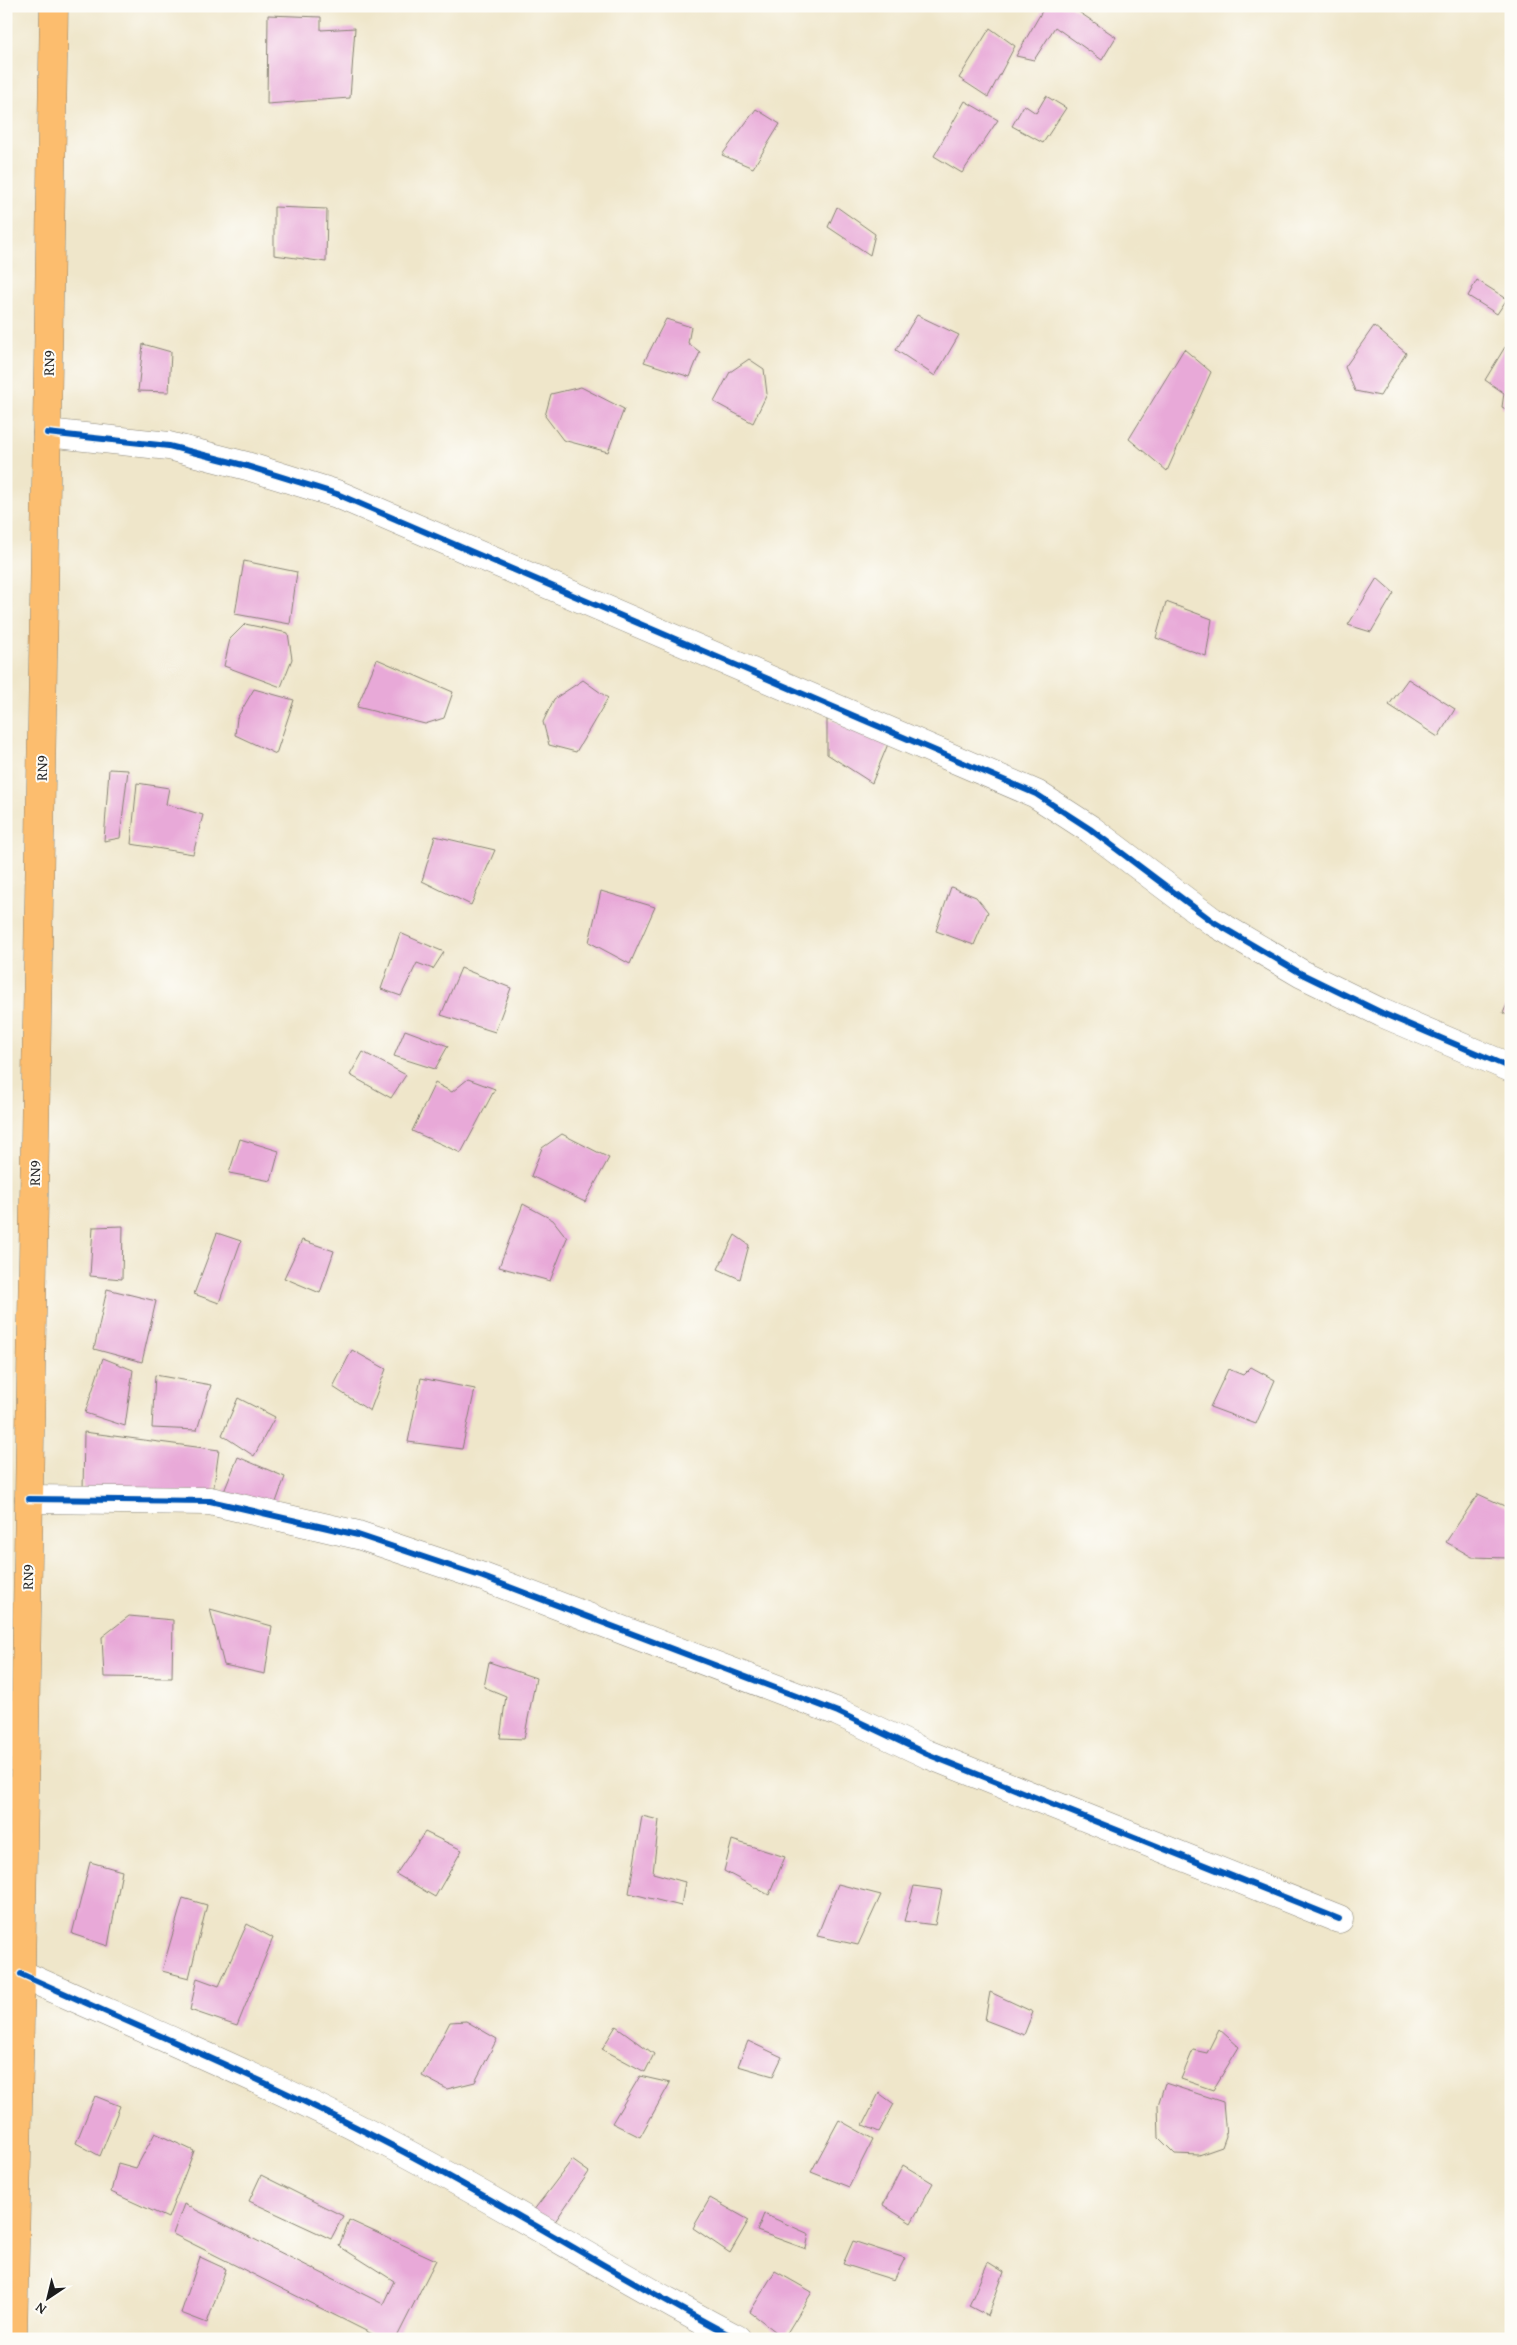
<svg xmlns="http://www.w3.org/2000/svg" width="1517" height="2345" viewBox="0 0 1517 2345" font-family="'Gentium Book Plus',serif">
  <style>
    .building { fill: #e8a9d8 }
    .lines { fill: none; stroke-linecap: round; stroke-linejoin: round }
    .minor-casing { stroke: #868173; stroke-width: 29 }
    .major-casing { stroke: #868173; stroke-width: 29 }
    .minor { stroke: #fff; stroke-width: 28 }
    .major { stroke: #fcbd6e; stroke-width: 28 }
    .cycleway-casing { stroke: #fdfcf7; stroke-width: 9 }
    .cycleway { stroke: #0057b8; stroke-width: 6 }
    .labels { text-anchor: middle; stroke-width: 4; stroke-linejoin: round; paint-order: stroke }
    .street-label { font-size: 15px; fill: #1c1c1c; stroke: #fdfcf7 }
  </style>
  <rect width="100%" height="100%" fill="#fdfcf7"/>
  <filter id="ink" filterUnits="userSpaceOnUse"><feTurbulence type="fractalNoise" baseFrequency=".02" numOctaves="2"/><feDisplacementMap in="SourceGraphic" scale="10" xChannelSelector="R" yChannelSelector="G"/><feConvolveMatrix kernelMatrix="1 2 1 2 8 2 1 2 1" color-interpolation-filters="sRGB"/></filter>
  <filter id="wash" filterUnits="userSpaceOnUse"><feTurbulence type="fractalNoise" baseFrequency=".0096" numOctaves="4" result="noise"/><feDisplacementMap in="SourceGraphic" scale="20" xChannelSelector="R" yChannelSelector="G"/><feGaussianBlur stdDeviation="1.12" result="paint"/><feColorMatrix in="noise" values="0 0 0 0 0 0 0 0 0 0 0 0 0 0 0 0 0 1.4 0 .05"/><feComposite in="paint" operator="in"/></filter>
  <g filter="url(#wash)">
    <rect width="100%" height="100%" fill="#efe6ca"/>
    <g id="blocks">
      <!-- building -->
      <path class="building" d="M 1045,6 L 1070,6 L 1116,37 L 1102,60 L 1055,27 L 1034,60 L 1016,56 Z
        M 268,15 L 321,17 L 321,30 L 355,28 L 350,98 L 267,104 Z
        M 990,28 L 1015,46 L 988,97 L 959,78 Z
        M 1046,96 L 1066,108 L 1043,143 L 1012,126 L 1024,105 L 1036,113 Z
        M 965,101 L 998,120 L 962,173 L 934,156 Z
        M 756,109 L 780,124 L 753,168 L 722,155 Z
        M 274,207 L 327,209 L 326,262 L 274,255 Z
        M 837,207 L 875,234 L 870,255 L 828,227 Z
        M 1477,280 L 1507,299 L 1497,314 L 1468,296 Z
        M 917,315 L 959,335 L 935,376 L 896,350 Z
        M 666,319 L 691,327 L 688,343 L 700,352 L 690,377 L 644,362 Z
        M 1374,326 L 1406,353 L 1380,396 L 1355,391 L 1345,367 Z
        M 143,344 L 171,352 L 169,392 L 138,391 Z
        M 1505,347 L 1511,351 L 1511,412 L 1502,407 L 1504,393 L 1485,380 Z
        M 1184,349 L 1211,372 L 1167,471 L 1129,439 Z
        M 749,359 L 764,369 L 767,394 L 753,423 L 714,402 L 730,372 Z
        M 581,387 L 624,409 L 608,452 L 563,440 L 545,416 L 551,394 Z
        M 244,561 L 297,572 L 290,624 L 235,614 Z
        M 1377,578 L 1394,593 L 1371,632 L 1348,625 Z
        M 1166,602 L 1212,619 L 1206,656 L 1156,638 Z
        M 245,624 L 288,633 L 292,659 L 281,687 L 224,666 L 230,639 Z
        M 377,659 L 453,692 L 444,718 L 425,724 L 357,707 Z
        M 1408,679 L 1455,709 L 1438,737 L 1389,705 Z
        M 583,680 L 608,698 L 576,752 L 549,745 L 543,722 L 554,699 Z
        M 254,689 L 294,700 L 276,754 L 235,735 L 237,718 Z
        M 827,718 L 888,744 L 872,783 L 827,754 Z
        M 109,769 L 128,770 L 120,838 L 104,841 Z
        M 137,783 L 169,788 L 166,804 L 203,815 L 193,854 L 131,844 Z
        M 435,836 L 495,850 L 471,905 L 422,881 Z
        M 951,887 L 976,897 L 988,912 L 974,945 L 936,931 Z
        M 601,891 L 655,907 L 630,964 L 589,942 Z
        M 400,933 L 444,952 L 433,969 L 417,963 L 401,996 L 381,989 Z
        M 461,968 L 511,988 L 495,1032 L 441,1015 Z
        M 1511,996 L 1511,1017 L 1503,1013 Z
        M 405,1030 L 448,1046 L 435,1069 L 394,1056 Z
        M 363,1052 L 406,1075 L 391,1098 L 350,1075 Z
        M 468,1079 L 495,1089 L 461,1153 L 412,1131 L 435,1083 L 452,1092 Z
        M 562,1134 L 609,1158 L 585,1202 L 531,1176 L 542,1148 Z
        M 240,1139 L 279,1151 L 271,1181 L 229,1173 Z
        M 523,1204 L 553,1220 L 567,1238 L 550,1281 L 499,1267 Z
        M 123,1226 L 122,1279 L 90,1276 L 93,1227 Z
        M 217,1233 L 241,1241 L 219,1303 L 194,1294 Z
        M 735,1235 L 749,1245 L 740,1279 L 718,1269 Z
        M 302,1240 L 334,1251 L 320,1293 L 284,1278 Z
        M 107,1289 L 156,1301 L 142,1362 L 94,1349 Z
        M 352,1350 L 386,1369 L 370,1411 L 333,1387 Z
        M 103,1358 L 133,1370 L 125,1426 L 85,1413 Z
        M 1251,1367 L 1275,1380 L 1256,1424 L 1210,1407 L 1228,1369 L 1243,1375 Z
        M 155,1375 L 211,1385 L 197,1430 L 152,1428 Z
        M 421,1378 L 475,1389 L 462,1449 L 408,1442 Z
        M 238,1398 L 275,1417 L 254,1456 L 222,1435 Z
        M 84,1432 L 219,1450 L 213,1493 L 83,1491 Z
        M 238,1457 L 285,1477 L 275,1505 L 223,1494 Z
        M 1478,1494 L 1511,1509 L 1511,1553 L 1508,1558 L 1472,1557 L 1446,1542 Z
        M 210,1609 L 272,1626 L 265,1674 L 224,1665 Z
        M 129,1616 L 173,1620 L 172,1678 L 104,1677 L 102,1637 Z
        M 489,1662 L 536,1678 L 524,1739 L 500,1738 L 506,1696 L 484,1687 Z
        M 642,1816 L 659,1820 L 653,1873 L 685,1882 L 681,1906 L 629,1893 Z
        M 425,1832 L 462,1850 L 435,1897 L 396,1874 Z
        M 732,1840 L 785,1857 L 769,1895 L 724,1871 Z
        M 90,1862 L 122,1871 L 108,1946 L 72,1934 Z
        M 838,1884 L 881,1895 L 858,1945 L 817,1936 Z
        M 914,1886 L 942,1890 L 935,1925 L 904,1921 Z
        M 183,1898 L 207,1905 L 189,1978 L 162,1971 Z
        M 247,1924 L 273,1938 L 237,2026 L 190,2010 L 197,1978 L 219,1986 Z
        M 990,1992 L 1033,2012 L 1024,2035 L 985,2020 Z
        M 466,2021 L 497,2039 L 475,2082 L 447,2089 L 422,2076 L 450,2022 Z
        M 616,2026 L 654,2054 L 645,2072 L 602,2049 Z
        M 1219,2029 L 1239,2047 L 1213,2090 L 1181,2079 L 1193,2050 L 1207,2053 Z
        M 748,2041 L 782,2057 L 773,2076 L 738,2066 Z
        M 640,2076 L 670,2083 L 640,2137 L 612,2123 Z
        M 1165,2083 L 1223,2102 L 1226,2136 L 1222,2147 L 1199,2155 L 1175,2154 L 1159,2138 L 1158,2105 Z
        M 879,2093 L 894,2104 L 879,2132 L 863,2125 Z
        M 95,2096 L 120,2106 L 100,2156 L 76,2143 Z
        M 839,2120 L 873,2139 L 849,2187 L 811,2172 Z
        M 155,2133 L 194,2151 L 168,2218 L 111,2192 L 118,2163 L 136,2168 Z
        M 572,2160 L 589,2172 L 552,2226 L 530,2215 Z
        M 903,2165 L 933,2183 L 911,2223 L 883,2205 Z
        M 261,2175 L 343,2216 L 331,2239 L 249,2201 Z
        M 710,2198 L 749,2220 L 730,2253 L 693,2228 Z
        M 184,2204 L 383,2304 L 394,2281 L 339,2246 L 349,2220 L 436,2260 L 396,2339 L 382,2339 L 173,2234 Z
        M 764,2214 L 809,2234 L 806,2249 L 757,2231 Z
        M 853,2241 L 905,2258 L 894,2280 L 843,2264 Z
        M 200,2257 L 226,2269 L 207,2323 L 181,2313 Z
        M 988,2262 L 1004,2272 L 988,2316 L 969,2306 Z
        M 775,2271 L 812,2292 L 784,2338 L 750,2312 Z"/>
    </g>
  </g>
  <g filter="url(#ink)">
    <use href="#blocks" fill-opacity="0" stroke="#868173" stroke-width="1"/>
    <g class="lines">
      <defs>
        <path id="minor" d="M 47,433 L 169,446 L 247,466 L 337,494 L 1036,794 L 1090,829 L 1212,921 L 1302,974 L 1382,1013 L 1511,1068
          M 29,1499 L 210,1501 L 358,1535 L 483,1577 L 838,1712 L 927,1754 L 1339,1919
          M 21,1974 C 141,2028 264,2079 381,2140 C 502,2202 616,2276 737,2339"/>
        <path id="major" d="M 13,2339 L 21,1974 L 54,6"/>
      </defs>
      <!-- minor casing -->
      <use href="#minor" class="minor-casing"/>
      <!-- major casing -->
      <use href="#major" class="major-casing"/>
      <!-- minor -->
      <use href="#minor" class="minor"/>
      <!-- major -->
      <use href="#major" class="major"/>
      <defs>
        <path id="cycleway" d="M 47,433 L 169,446 L 247,466 L 337,494 L 1036,794 L 1090,829 L 1212,921 L 1302,974 L 1382,1013 L 1511,1068
          M 29,1499 L 210,1501 L 358,1535 L 483,1577 L 838,1712 L 927,1754 L 1339,1919
          M 21,1974 C 141,2028 264,2079 381,2140 C 502,2202 616,2276 737,2339"/>
      </defs>
      <!-- cycleway casing -->
      <use href="#cycleway" class="cycleway-casing"/>
      <!-- cycleway -->
      <use href="#cycleway" class="cycleway"/>
    </g>
  </g>
  <g class="labels">
    <!-- street labels -->
    <g class="street-label">
      <text transform="translate(49 363) rotate(-89)" y="5">RN9</text>
      <text transform="translate(42 768) rotate(-89)" y="5">RN9</text>
      <text transform="translate(35 1173) rotate(-89)" y="5">RN9</text>
      <text transform="translate(28 1577) rotate(-89)" y="5">RN9</text>
    </g>
  </g>
  <!-- margin -->
  <rect width="1517" height="2345" fill="none" stroke="#fdfcf7" stroke-width="25"/>
  <!-- north arrow -->
  <g transform="translate(48 2298) rotate(215)" stroke="#fdfcf7" stroke-width="4" paint-order="stroke">
  <path d="M0-4L9 19L0 12L-9 19Z" fill="#1c1c1c"/>
  <text y="-8" font-size="14" font-weight="bold" text-anchor="middle" fill="#1c1c1c">N</text>
  </g>
</svg>
